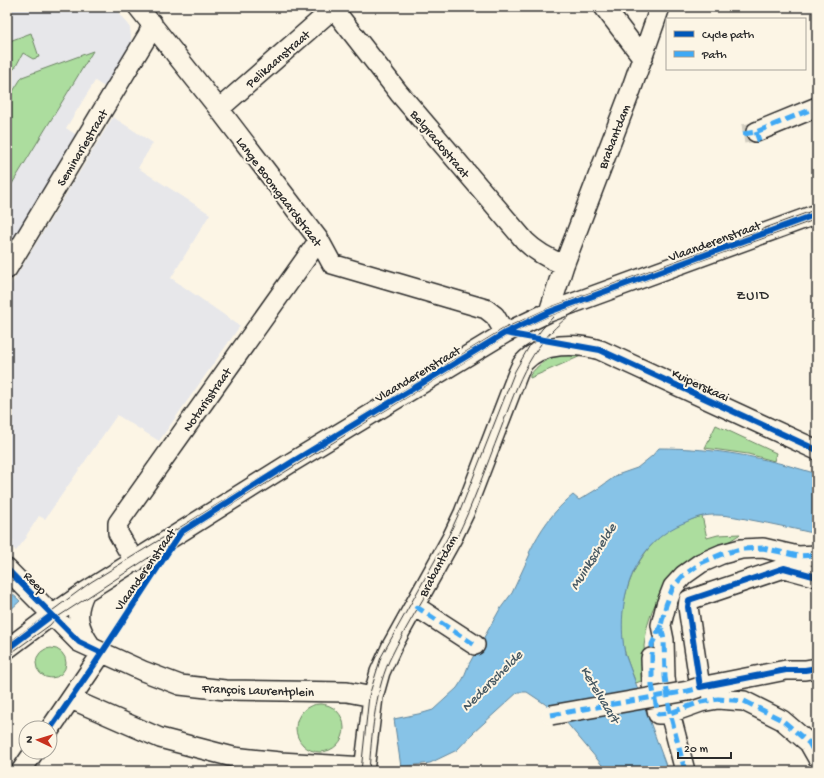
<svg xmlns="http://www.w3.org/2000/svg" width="824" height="778" viewBox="0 0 824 778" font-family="'Gochi Hand',sans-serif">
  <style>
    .built { fill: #e7e7ea }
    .green { fill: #acdd9e; stroke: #6c8464 }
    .water { fill: #87c3e7; stroke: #62869c }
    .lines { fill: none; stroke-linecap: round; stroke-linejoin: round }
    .minor-tunnel { stroke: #d2cdc0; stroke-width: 19; stroke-dasharray: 19 10; stroke-linecap: butt }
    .minor-casing { stroke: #2b2b2b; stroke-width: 22 }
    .minor { stroke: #fcf5e5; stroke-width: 19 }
    .tram { stroke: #2b2b2b; stroke-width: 1 }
    .minor-bridge-casing { stroke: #2b2b2b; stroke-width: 22; stroke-linecap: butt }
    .minor-bridge { stroke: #fcf5e5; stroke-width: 19 }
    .quiet { stroke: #3fa9f5; stroke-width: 5; stroke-dasharray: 10 5; stroke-linecap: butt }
    .cycleway-casing { stroke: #fcf5e5; stroke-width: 8 }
    .cycleway { stroke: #0057b8; stroke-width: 6 }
    .labels { text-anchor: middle; stroke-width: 4; stroke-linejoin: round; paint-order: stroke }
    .street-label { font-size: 13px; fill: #2b2b2b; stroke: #fcf5e5 }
    .neighbourhood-label { font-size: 14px; letter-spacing: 1px; fill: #2b2b2b; stroke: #fcf5e5 }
    .water-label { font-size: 14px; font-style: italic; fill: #475963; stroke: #fcf5e5 }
  </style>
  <rect width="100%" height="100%" fill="#fcf5e5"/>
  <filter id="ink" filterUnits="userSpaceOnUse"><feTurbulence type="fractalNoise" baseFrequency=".025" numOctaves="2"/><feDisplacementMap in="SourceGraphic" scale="8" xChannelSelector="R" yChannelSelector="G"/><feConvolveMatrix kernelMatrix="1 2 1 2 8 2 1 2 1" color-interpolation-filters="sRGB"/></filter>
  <g filter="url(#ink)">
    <!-- built -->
    <path class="built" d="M 7,7 L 115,7 L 130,28 L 132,45 L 106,88 L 95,81 L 66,128 L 78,136 L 7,254 Z
      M 113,117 L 153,143 L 138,168 L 210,214 L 171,278 L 240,326 L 159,441 L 117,415 L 45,519 L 39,516 L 26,536 L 27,537 L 16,551 L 10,545 L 14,541 L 7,537 L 7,291 Z"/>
    <!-- green -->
    <path class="green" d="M 31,33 L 39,57 L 33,59 L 23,53 L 15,68 L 7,74 L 7,42 Z
      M 93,51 L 7,192 L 7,101 L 22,77 Z
      M 581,353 L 581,356 L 530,378 L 530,375 C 546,355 557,356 581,353 Z
      M 716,425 L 776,453 L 774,461 L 748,454 L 705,448 Z
      M 702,516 L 707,538 L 718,535 L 740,534 L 739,535 L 728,542 L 717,546 L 660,594 L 652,611 L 647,627 L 644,646 L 645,660 L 649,678 L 636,683 C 631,670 625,657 623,643 C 617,603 632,559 664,533 C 675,525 689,520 702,516 Z
      M36 663a15 15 0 1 1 30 0a15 15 0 1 1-30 0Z
      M296 728a24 24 0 1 1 48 0a24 24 0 1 1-48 0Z"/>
    <!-- water -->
    <path class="water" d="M 659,448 C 716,448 763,457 817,474 L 817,534 C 795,529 773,524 751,520 C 736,517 719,513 703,516 C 697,517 691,520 686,522 C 632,543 615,602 625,654 L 668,771 L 607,771 L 566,722 L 551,708 L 527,692 L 518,692 L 473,733 L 457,750 L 430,763 L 401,767 L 394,719 L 423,713 L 433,710 L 457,688 L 463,679 L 469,664 L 500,609 L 512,593 L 530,554 L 529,553 C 540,530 553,511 573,495 L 579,500 L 599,488 L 617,475 L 637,468 L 652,456 Z
      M 7,589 L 20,601 L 7,613 Z"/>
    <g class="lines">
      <!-- minor-tunnel -->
      <path class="minor-tunnel" d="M 743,134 L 756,132 L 760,143"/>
      <defs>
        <path id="minor" d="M 138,7 L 219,109 L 319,240 L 332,264 L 486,309 L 495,316 L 505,333
          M 332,7 L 399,93 L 525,241 C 536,252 549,259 564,265
          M 604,7 L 643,58
          M 219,109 L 335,7
          M 756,132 L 817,107
          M 7,269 L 148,35 L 152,23
          M 549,312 L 564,265 L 631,90 L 660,7
          M 135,562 L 126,547 L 118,533 L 118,523 L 319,240
          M 7,569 L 79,642 L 143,671 L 180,685 L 225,690 L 347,692 L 373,697
          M 817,577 L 784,568 L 689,600 L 688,607 L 700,687 L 786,670 L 805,670 L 817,668
          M 85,592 C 74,613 78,628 91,646
          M 415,606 L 475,645
          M 7,649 L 52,615 L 85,592 L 292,462 L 505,333 L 549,312 L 817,214
          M 651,658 L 652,685 L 658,714 L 670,713 L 701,702 L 718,699 L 744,701 L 782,720 L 809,743 L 817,757
          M 71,699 L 160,738 L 233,757 L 280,762 L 365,767
          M 50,729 L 102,653
          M 21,771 L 34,752
          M 364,771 L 373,697 L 380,672 L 392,646 L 452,538 L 464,513 L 518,373 C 520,369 521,365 524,362 C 542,342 577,343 600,350 L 817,450
          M 685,771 L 670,713 L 665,677 L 664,640 L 661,625 L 666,605 L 673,587 L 684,575 L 701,563 L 722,554 L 741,549 L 763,548 L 798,556 L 817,555"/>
      </defs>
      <!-- minor casing -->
      <use href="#minor" class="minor-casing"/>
      <!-- minor -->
      <use href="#minor" class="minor"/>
      <!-- tram -->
      <path class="tram" d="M 7,644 L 91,582 L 503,329 L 551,307 L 817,209
        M 7,656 L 50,625 L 56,618 L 205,521 L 507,336 L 547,317 L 600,297 L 817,219
        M 361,771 L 369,696 L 381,657 L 448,537 L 460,511 L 515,371 L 530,345 L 542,329 L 553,317
        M 369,771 C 372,734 374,696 389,661 C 409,619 436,581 456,539 C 473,504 486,467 500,431 C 519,381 531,340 579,309"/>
      <defs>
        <path id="minor-bridge" d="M 551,715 L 688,691 L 700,687"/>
      </defs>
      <!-- minor-bridge casing -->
      <use href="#minor-bridge" class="minor-bridge-casing"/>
      <!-- minor-bridge -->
      <use href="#minor-bridge" class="minor-bridge"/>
      <!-- quiet -->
      <path class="quiet" d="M 756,132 L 760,143
        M 743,134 L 756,132 L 817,107
        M 415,606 L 475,645
        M 661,625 L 652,644 L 652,685 L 658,714 L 670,713 L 701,702 L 718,699 L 744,701 L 782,720 L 809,743 L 817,757
        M 551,715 L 688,691 L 703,687
        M 809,743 L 817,738
        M 685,771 L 670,713 L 665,677 L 664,640 L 661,625 L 666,605 L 673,587 L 684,575 L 701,563 L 722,554 L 741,549 L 763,548 L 798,556 L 817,555"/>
      <defs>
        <path id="cycleway" d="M 505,333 L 600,350 L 817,450
          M 7,569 L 79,642 L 102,653
          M 817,577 L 784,568 L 689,600 L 688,607 L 700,687 L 786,670 L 805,670 L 817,668
          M 7,649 L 52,615
          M 50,729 L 94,665 L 181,532 L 292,462 L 505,333 L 549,312 L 817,214"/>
      </defs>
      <!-- cycleway casing -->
      <use href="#cycleway" class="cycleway-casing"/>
      <!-- cycleway -->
      <use href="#cycleway" class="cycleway"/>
    </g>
  </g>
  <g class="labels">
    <!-- street labels -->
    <g class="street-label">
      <text transform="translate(277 58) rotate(-41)" y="5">Pelikaanstraat</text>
      <text transform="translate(613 136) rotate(-69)" y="5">Brabantdam</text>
      <text transform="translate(441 143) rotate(50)" y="5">Belgradostraat</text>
      <text transform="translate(81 147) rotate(-59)" y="5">Seminariestraat</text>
      <text transform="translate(280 191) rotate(53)" y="5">Lange Boomgaardstraat</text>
      <text transform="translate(714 240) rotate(-20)" y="5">Vlaanderenstraat</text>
      <text transform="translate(417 373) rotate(-31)" y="5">Vlaanderenstraat</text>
      <text transform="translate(701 384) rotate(25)" y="5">Kuiperskaai</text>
      <text transform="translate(206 399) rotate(-55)" y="5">Notarisstraat</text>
      <text transform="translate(437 565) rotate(-62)" y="5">Brabantdam</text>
      <text transform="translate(144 569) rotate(-55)" y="5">Vlaanderenstraat</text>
      <text transform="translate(36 582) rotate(46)" y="5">Reep</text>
      <text transform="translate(258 689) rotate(2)" y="5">François Laurentplein</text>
    </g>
    <!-- neighbourhood labels -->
    <g class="neighbourhood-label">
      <text x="753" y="299">ZUID</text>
    </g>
    <!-- water labels -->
    <g class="water-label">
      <text transform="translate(592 556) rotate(-58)" y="5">Muinkschelde</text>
      <text transform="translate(491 680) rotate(-45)" y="5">Nederschelde</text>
      <text transform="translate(601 694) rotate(59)" y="5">Ketelvaart</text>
    </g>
  </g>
  <!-- margin -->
  <rect width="824" height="778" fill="none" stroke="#fcf5e5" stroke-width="24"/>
  <rect x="12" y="12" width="800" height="754" fill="none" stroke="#2b2b2b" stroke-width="1.5" filter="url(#ink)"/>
  <!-- legend -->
  <rect x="666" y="18" width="140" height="52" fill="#fcf5e5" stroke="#a8a49b"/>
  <rect x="674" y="31" width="20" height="6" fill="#0057b8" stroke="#a8a49b"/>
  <text x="702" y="38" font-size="12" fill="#2b2b2b">Cycle path</text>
  <rect x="674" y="51" width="20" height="6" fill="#3fa9f5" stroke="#a8a49b"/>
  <text x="702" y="58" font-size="12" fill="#2b2b2b">Path</text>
  <!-- north arrow -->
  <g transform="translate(38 740) rotate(274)"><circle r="19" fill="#fcf5e5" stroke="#a8a49b"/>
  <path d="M0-3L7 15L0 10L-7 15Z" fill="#c8321e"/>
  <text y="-6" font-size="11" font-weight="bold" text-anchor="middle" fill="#2b2b2b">N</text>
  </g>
  <!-- scale -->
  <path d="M678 752v6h53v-6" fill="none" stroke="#2b2b2b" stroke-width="2"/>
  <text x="684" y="752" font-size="12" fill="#2b2b2b" stroke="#fcf5e5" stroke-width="3" paint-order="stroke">20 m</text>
</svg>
